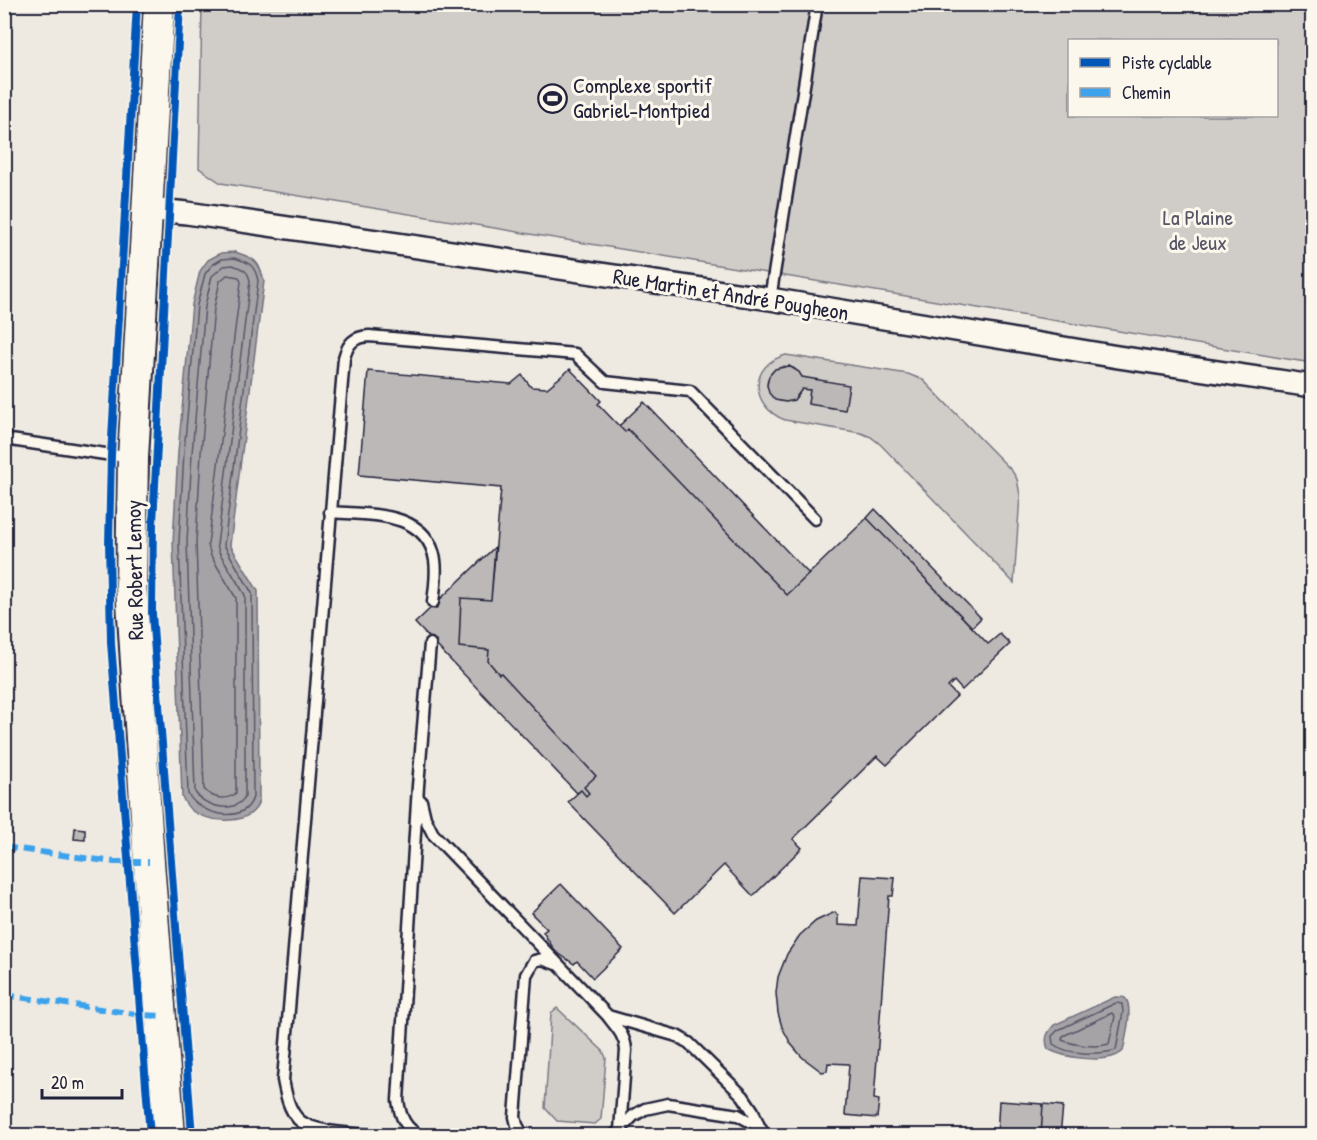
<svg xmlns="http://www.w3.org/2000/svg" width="1317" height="1140" viewBox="0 0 1317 1140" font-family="'Patrick Hand',sans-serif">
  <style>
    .green { fill: #d0cdc9; stroke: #797882; stroke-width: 1.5; fill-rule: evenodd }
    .water { fill: #a6a3a7; stroke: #716f7c; stroke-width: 1.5 }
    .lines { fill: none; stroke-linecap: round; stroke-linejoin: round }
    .shore { stroke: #575666; stroke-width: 1.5 }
    .building { fill: #bcb8b8; stroke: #22223b; stroke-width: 1.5 }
    .lane-casing { stroke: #22223b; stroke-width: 15 }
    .street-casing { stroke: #22223b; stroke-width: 26 }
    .secondary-casing { stroke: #22223b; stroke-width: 34 }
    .lane { stroke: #fbf7ec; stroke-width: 10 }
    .street { stroke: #fbf7ec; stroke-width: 21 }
    .secondary { stroke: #fbf7ec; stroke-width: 30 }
    .quiet { stroke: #3ea2ec; stroke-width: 6; stroke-dasharray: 12 6; stroke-linecap: butt }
    .cycleway-casing { stroke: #fbf7ec; stroke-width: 11 }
    .cycleway { stroke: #0057b8; stroke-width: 8 }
    .labels { text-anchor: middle; stroke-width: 6; stroke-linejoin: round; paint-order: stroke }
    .poi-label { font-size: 22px; fill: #22223b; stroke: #fbf7ec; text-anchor: start }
    .park-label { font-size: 22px; fill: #565566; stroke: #fbf7ec }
    .street-label { font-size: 22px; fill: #22223b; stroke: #fbf7ec }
  </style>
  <rect width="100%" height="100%" fill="#eeeae2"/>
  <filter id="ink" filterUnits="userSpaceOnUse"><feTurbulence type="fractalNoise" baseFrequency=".0167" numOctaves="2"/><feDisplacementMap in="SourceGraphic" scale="12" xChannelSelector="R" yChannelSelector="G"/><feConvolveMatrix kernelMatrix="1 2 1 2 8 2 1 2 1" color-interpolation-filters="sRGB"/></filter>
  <g filter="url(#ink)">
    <!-- green -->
    <path class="green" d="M 202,5 L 1312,5 L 1312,363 L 221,183 L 199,168 ZM 1070,40 L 1276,40 L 1276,116 L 1070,116 Z
      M 786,355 L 908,374 L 923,380 L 1012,471 L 1017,479 L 1020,495 L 1014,583 L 881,445 L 871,437 L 861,433 L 785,420 C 749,406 749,364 786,355 ZM 784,366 L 794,368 L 802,377 L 845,410 L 808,404 L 810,390 L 802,389 C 784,424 745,377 784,366 Z
      M 557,1008 L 603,1051 L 606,1058 L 601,1119 L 595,1124 L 557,1121 L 545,1108 L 551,1013 Z"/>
    <!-- water -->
    <path class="water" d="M 235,252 C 254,258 259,260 264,281 L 230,545 L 258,591 L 259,799 C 258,802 258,805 256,808 C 243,826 204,822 190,809 C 187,806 184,801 182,797 L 173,542 L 178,452 L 192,304 L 200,271 L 208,260 L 221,253 Z
      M 1115,997 C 1117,997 1123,997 1125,998 C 1134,1005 1125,1041 1123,1051 C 1109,1065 1064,1058 1048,1049 C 1044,1038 1047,1033 1054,1025 Z"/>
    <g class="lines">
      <!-- shore -->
      <path class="shore" d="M 234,258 C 249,262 255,265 258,281 L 224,545 L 252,593 L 253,797 C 245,826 200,815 188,794 L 179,542 L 184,452 L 197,305 L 205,274 L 212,265 L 222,259 Z
        M 233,265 C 243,269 248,270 250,281 L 217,545 L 219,552 L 245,595 L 245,796 C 236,815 204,807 195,792 L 187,542 L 192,453 L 205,306 L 212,276 L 224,266 Z
        M 227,275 L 239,277 L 241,282 L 208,545 L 211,556 L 236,598 L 236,793 C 227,801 212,799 204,789 L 196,542 L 201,453 L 214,308 L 220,281 Z
        M 1116,1003 L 1122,1004 L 1123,1012 L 1116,1050 C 1098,1055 1068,1055 1053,1044 L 1052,1036 L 1058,1030 Z
        M 1112,1013 L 1115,1016 L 1109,1044 C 1095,1048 1074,1045 1062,1040 L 1063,1036 Z"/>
    </g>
    <!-- building -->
    <path class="building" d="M 789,366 L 799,372 L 802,377 L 849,385 L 845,410 L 808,404 L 810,390 L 802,389 L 794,400 L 786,402 L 775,400 L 769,393 L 767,385 L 769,376 L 775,369 Z
      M 570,369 L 601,401 L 598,404 L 619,426 L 625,432 L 628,429 L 787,595 L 867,518 L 988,644 L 1000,634 L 1010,644 L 962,690 L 954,681 L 948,687 L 957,696 L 887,765 L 877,756 L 793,839 L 802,848 L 753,896 L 724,865 L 675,913 L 568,802 L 581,790 L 586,796 L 589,793 L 584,787 L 596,776 L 501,673 L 499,674 L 488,661 L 489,650 L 459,647 L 461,598 L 491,600 L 501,488 L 359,475 L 368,371 L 511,384 L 522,375 L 531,387 L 547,388 Z
      M 644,402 L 809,574 L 787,595 L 628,429 L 625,432 L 619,426 Z
      M 875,509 L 981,618 L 972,627 L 867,518 Z
      M 495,547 L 491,600 L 461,598 L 459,647 L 489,650 L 488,661 L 499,674 L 501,673 L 596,776 L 584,787 L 589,793 L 586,796 L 581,790 L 577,793 L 415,623 Z
      M 75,828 L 85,829 L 85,840 L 74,839 Z
      M 862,876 L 895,878 L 893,896 L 889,896 L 874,1099 L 879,1100 L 877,1118 L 845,1115 L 849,1064 L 828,1063 L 827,1071 L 822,1072 L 802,1057 L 791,1044 L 782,1027 L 778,1013 L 776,993 L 778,977 L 787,954 L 800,935 L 816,921 L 835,912 L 838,916 L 838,925 L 858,926 Z
      M 561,884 L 623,949 L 593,978 L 577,961 L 574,964 L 555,951 L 543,932 L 547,929 L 531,913 Z
      M 999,1101 L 1043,1104 L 1041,1136 L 997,1136 Z
      M 1043,1104 L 1063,1106 L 1060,1136 L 1041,1136 Z"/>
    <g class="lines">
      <defs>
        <path id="lane" d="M 770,299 L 817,4
          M 4,439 L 132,458
          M 330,512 C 368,515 427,510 435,560 C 437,573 435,588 433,602
          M 421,801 L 425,818 L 433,834 L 607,1015 C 616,1027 625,1035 626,1050 L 620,1130
          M 608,1016 L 677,1036 L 689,1043 L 743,1096 L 753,1111 L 763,1136
          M 390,1136 C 369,1134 313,1135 298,1119 C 288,1108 286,1094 283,1080 L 344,358 C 348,343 354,337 369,336 L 575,354 L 605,382 L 690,391 L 815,519
          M 421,1136 C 405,1129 400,1116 398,1100 L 418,786 L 430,644
          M 523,1136 L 517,1125 L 515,1117 L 526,975 L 534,961 L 542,959 L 556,964
          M 614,1136 L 633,1116 L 645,1109 L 668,1104 L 738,1115 L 761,1128"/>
        <path id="street" d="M 148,209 L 187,213 L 770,299 L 1118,357 L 1312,386"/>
        <path id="secondary" d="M 159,4 L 133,458 L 131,586 L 149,862 L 170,1136"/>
      </defs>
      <!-- lane casing -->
      <use href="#lane" class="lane-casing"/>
      <!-- street casing -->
      <use href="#street" class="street-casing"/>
      <!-- secondary casing -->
      <use href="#secondary" class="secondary-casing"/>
      <!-- lane -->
      <use href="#lane" class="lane"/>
      <!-- street -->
      <use href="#street" class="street"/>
      <!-- secondary -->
      <use href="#secondary" class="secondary"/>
      <!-- quiet -->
      <path class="quiet" d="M 4,847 L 114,862 L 149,862
        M 4,995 L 142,1015 L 161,1016"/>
      <defs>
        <path id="cycleway" d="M 137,4 L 111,455 L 109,543 L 111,643 L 150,1136
          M 180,4 L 153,524 L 152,613 L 192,1136"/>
      </defs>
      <!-- cycleway casing -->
      <use href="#cycleway" class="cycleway-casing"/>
      <!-- cycleway -->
      <use href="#cycleway" class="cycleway"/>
    </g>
  </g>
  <!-- icons -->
  <defs>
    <symbol id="stadium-ring" viewBox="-11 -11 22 22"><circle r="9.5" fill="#fbf7ec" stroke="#22223b" stroke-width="1.5"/><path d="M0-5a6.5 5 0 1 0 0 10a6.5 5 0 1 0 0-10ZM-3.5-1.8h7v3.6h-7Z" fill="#22223b"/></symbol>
  </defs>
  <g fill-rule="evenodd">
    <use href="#stadium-ring" x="536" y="82" width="33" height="33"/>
  </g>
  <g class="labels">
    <!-- poi labels -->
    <g class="poi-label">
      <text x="573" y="93">Complexe sportif<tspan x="573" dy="25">Gabriel-Montpied</tspan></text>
    </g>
    <!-- park labels -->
    <g class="park-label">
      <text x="1198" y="225">La Plaine<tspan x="1198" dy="25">de Jeux</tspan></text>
    </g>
    <!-- street labels -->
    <g class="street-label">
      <text transform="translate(731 294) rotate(9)" y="8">Rue Martin et André Pougheon</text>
      <text transform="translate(134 570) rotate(-91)" y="8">Rue Robert Lemoy</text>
    </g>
  </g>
  <!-- margin -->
  <rect width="1317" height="1140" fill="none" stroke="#fbf7ec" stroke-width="24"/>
  <rect x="12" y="12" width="1293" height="1116" fill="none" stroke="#22223b" stroke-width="2" filter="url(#ink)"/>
  <!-- legend -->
  <rect x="1068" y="39" width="210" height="78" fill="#fbf7ec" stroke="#a4a2a5" stroke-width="1.5"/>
  <rect x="1080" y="58" width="30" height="9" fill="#0057b8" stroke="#a4a2a5" stroke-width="1.5"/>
  <text x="1122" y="69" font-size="18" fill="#22223b">Piste cyclable</text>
  <rect x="1080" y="88" width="30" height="9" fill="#3ea2ec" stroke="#a4a2a5" stroke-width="1.5"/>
  <text x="1122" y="99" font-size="18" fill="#22223b">Chemin</text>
  <!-- scale -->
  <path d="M42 1089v9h80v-9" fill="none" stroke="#22223b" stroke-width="3"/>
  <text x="51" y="1089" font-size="18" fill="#22223b" stroke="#fbf7ec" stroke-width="4.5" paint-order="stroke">20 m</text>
</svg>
